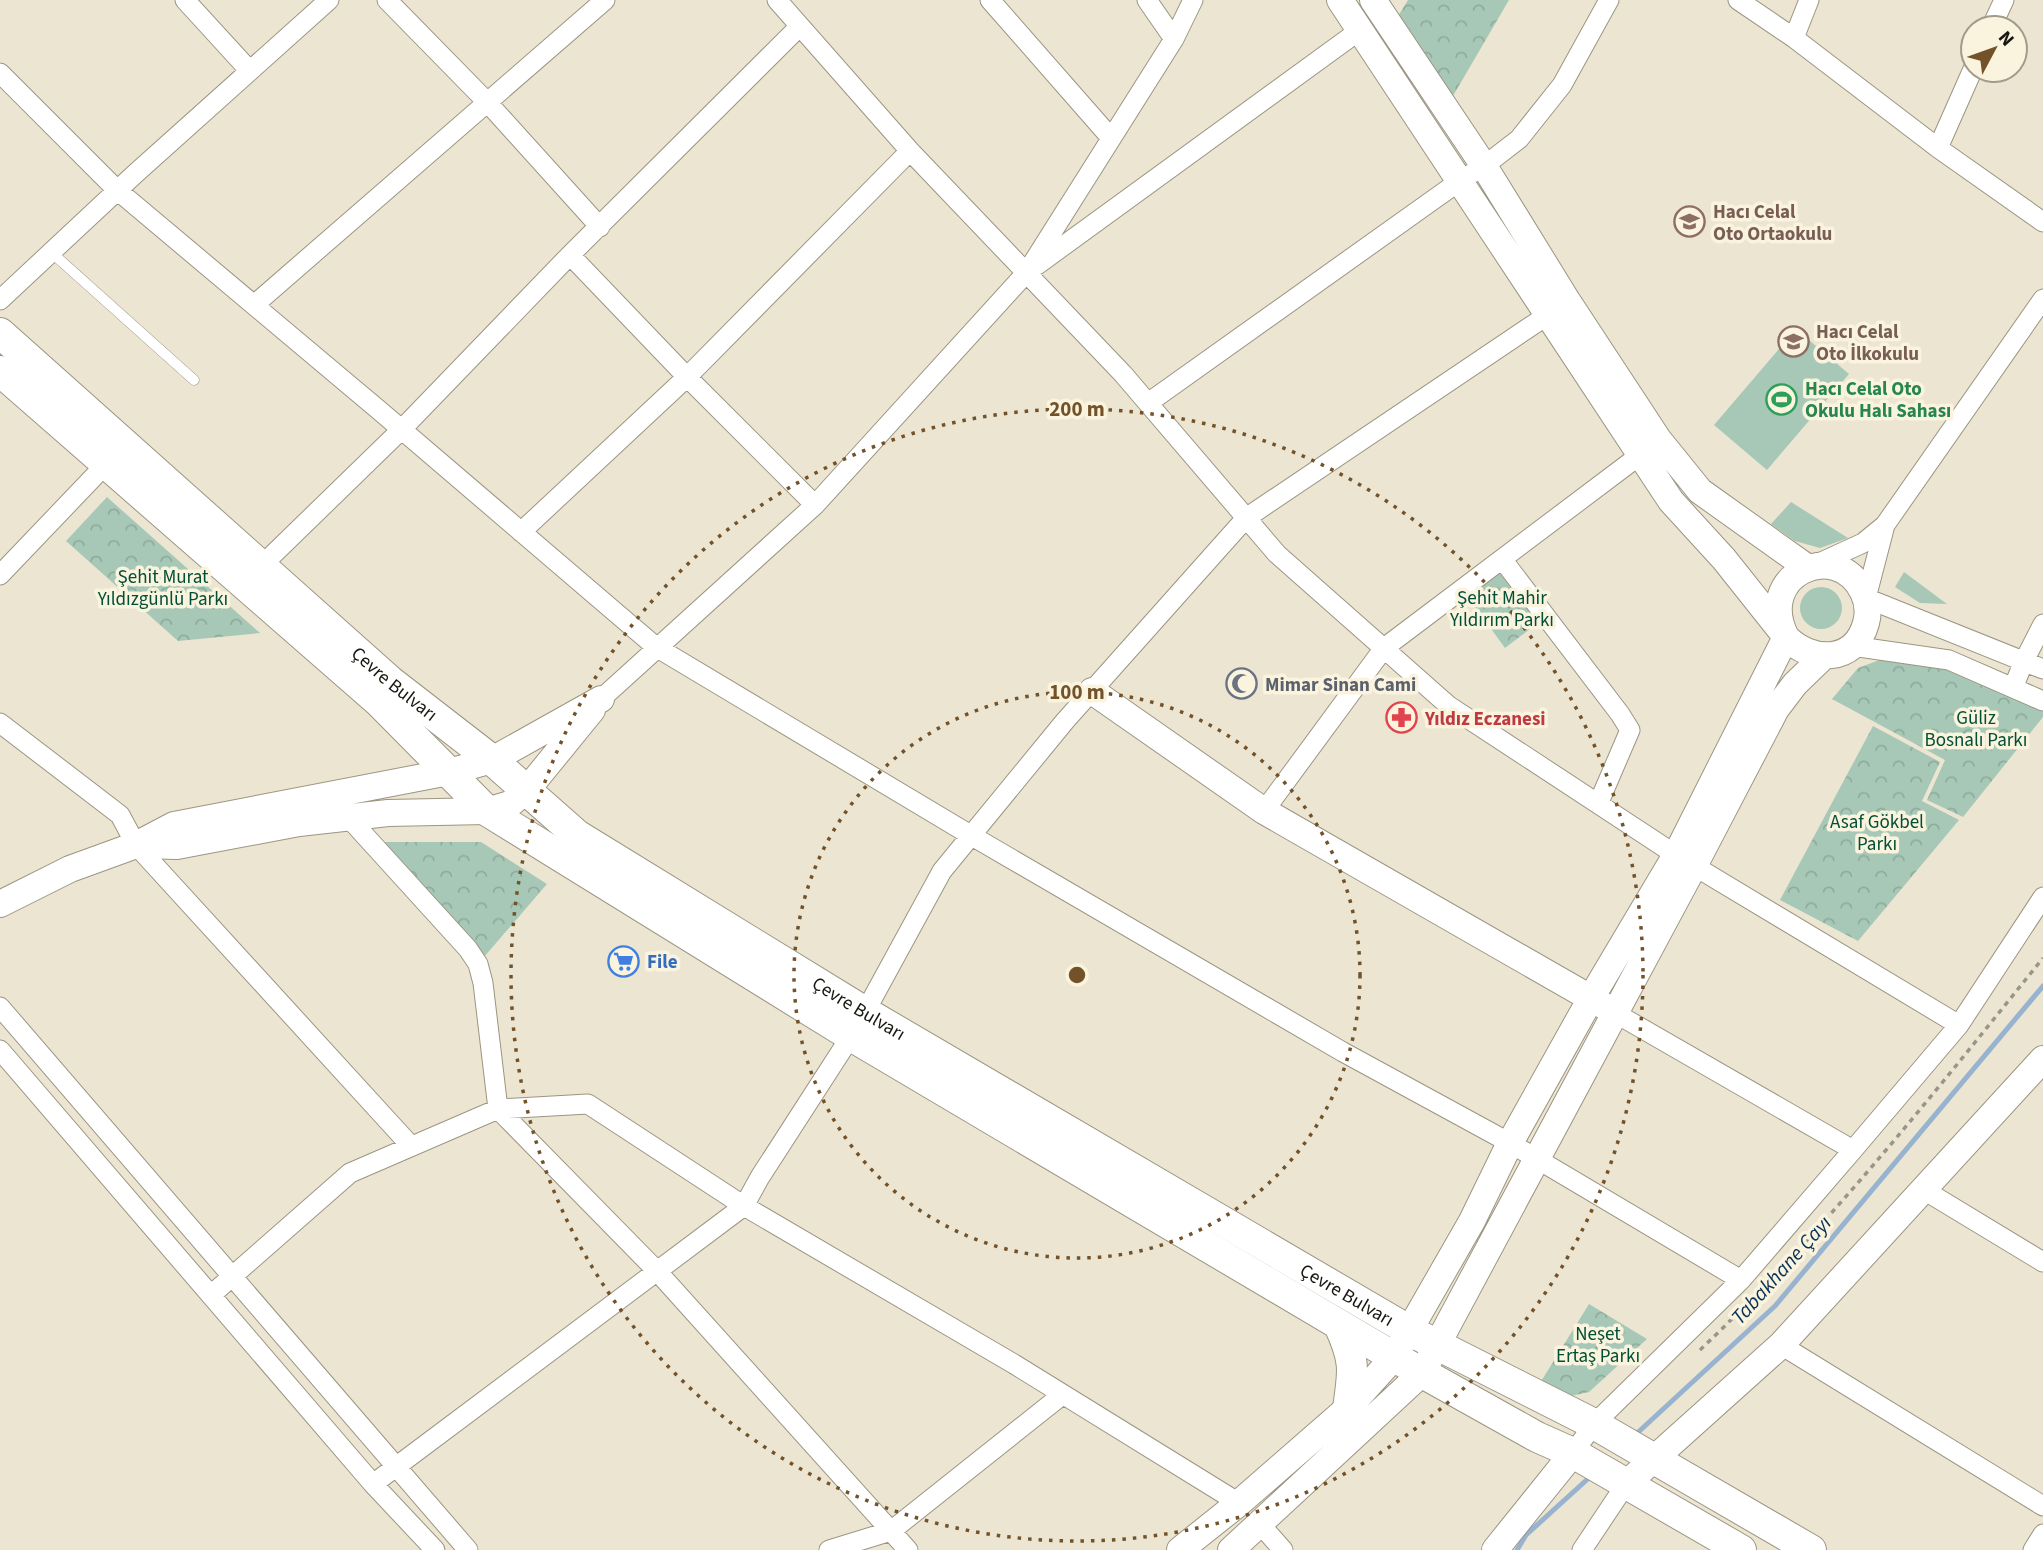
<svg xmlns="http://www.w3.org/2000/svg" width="2043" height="1550" viewBox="0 0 2043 1550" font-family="'Source Sans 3',sans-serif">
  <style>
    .green { fill: #a7c8b7 }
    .park { fill: url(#park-crowns) }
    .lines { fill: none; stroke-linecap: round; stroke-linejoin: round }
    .stream { stroke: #97b3cf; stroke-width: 5 }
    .lane-casing { stroke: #9b9582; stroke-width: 11 }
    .street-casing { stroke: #9b9582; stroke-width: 21 }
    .secondary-casing { stroke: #9b9582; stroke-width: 28 }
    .primary-casing { stroke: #9b9582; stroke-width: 32 }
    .path { stroke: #9a9586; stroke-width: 3.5; stroke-dasharray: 5 5; stroke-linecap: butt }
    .lane { stroke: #fff; stroke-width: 10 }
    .street { stroke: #fff; stroke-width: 19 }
    .secondary { stroke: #fff; stroke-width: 26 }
    .primary { stroke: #fff; stroke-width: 30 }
    .ring { fill: none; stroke: #735229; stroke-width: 3.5; stroke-dasharray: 3.5 7 }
    .labels { text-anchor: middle; stroke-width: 7; stroke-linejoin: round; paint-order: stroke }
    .education-label { font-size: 19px; font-weight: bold; fill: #785e54; stroke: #faf3de; text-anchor: start }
    .leisure-label { font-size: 19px; font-weight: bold; fill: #27864d; stroke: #faf3de; text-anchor: start }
    .park-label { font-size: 19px; fill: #004f36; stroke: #faf3de }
    .street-label { font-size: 19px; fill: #18160f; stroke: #faf3de }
    .worship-label { font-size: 19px; font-weight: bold; fill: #5b616d; stroke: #faf3de; text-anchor: start }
    .health-label { font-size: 19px; font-weight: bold; fill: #be3a42; stroke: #faf3de; text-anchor: start }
    .shop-label { font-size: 19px; font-weight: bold; fill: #366cbe; stroke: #faf3de; text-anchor: start }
    .water-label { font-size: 21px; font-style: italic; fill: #063258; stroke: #faf3de }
    .centre { fill: #735229; stroke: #faf3de; stroke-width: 3.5 }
    .ring-label { font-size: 21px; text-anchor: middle; font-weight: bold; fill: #735229; stroke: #faf3de; stroke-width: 7; stroke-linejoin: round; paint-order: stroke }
  </style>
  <defs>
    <pattern id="park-crowns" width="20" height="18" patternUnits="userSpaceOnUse" patternTransform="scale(1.75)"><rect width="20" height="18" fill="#a7c8b7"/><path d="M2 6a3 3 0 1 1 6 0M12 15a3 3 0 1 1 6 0" fill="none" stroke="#8fab9c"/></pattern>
  </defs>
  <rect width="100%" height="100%" fill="#ece5d1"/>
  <!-- green -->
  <path class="green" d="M 1796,329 L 1849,374 L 1767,470 L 1714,425 Z
    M 1791,502 L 1848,538 L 1820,548 L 1795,541 L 1771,524 Z
    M 1904,572 L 1947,604 L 1920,603 L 1895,587 Z
    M1800 608a21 21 0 1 1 42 0a21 21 0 1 1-42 0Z"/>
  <!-- park -->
  <path class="park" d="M 1408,0 L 1509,0 L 1450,101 L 1395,21 Z
    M 107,497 L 260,633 L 178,641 L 66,541 Z
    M 1501,571 L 1539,622 L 1505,648 L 1468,597 Z
    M 1893,655 L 1946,665 L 2043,710 L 2043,717 L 1963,817 L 1927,800 L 1945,760 L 1832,699 L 1858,668 Z
    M 1873,726 L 1940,762 L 1922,801 L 1959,820 L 1858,941 L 1780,900 Z
    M 379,842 L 481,842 L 547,884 L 484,957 Z
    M 1589,1304 L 1647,1339 L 1589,1392 L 1571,1396 L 1540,1383 Z"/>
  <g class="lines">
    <!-- stream -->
    <path class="stream" d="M 1634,1436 L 1775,1306 L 2043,986
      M 1517,1550 L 1526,1535 L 1591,1476"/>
    <defs>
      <path id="lane" d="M 51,252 L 194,380"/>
      <path id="street" d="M 185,0 L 249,70
        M 387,0 L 488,103 L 600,227
        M 777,0 L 910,151 L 1123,374 L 1277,554 L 1449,706 L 1676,855 L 1959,1025
        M 990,0 L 1111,138
        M 1147,0 L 1174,39
        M 1738,0 L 1794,38 L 1938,148 L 2043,222
        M 1991,28 L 2004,0
        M 1794,38 L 1809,0
        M 0,73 L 117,190 L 380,411 L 656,647 L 972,836 L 1343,1052 L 1510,1143 L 1741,1280
        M 1938,148 L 1973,69
        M 570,255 L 687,377 L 815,505
        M 1037,265 L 1360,30
        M 0,300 L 136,173 L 329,0
        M 254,305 L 605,0
        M 1148,403 L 1461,180 L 1484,166 L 1519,139 L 1562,85 L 1609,0
        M 1885,525 L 1866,598 L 2043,669
        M 521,532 L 687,377 L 910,151
        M 1502,559 L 1620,714 L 1630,730 L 1599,802
        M 1815,565 L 1863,543 L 1885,525 L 2043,299
        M 255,572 L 402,429 L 570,255 L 800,26
        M 0,575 L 106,464
        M 1852,646 L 1949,660 L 2043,701
        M 2013,688 L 2024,661 L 2043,624
        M 601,699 L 815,505 L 1027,272 L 1174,39 L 1193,0
        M 0,723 L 120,815 L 136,845 L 411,1146
        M 1264,811 L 1384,648 L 1640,455
        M 348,817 L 468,949 L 478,964 L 483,983 L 498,1109 L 656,1270 L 908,1550
        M 0,1007 L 468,1550
        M 865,1012 L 942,871 L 1065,721 L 1246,518 L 1549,314
        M 1615,1013 L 1853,1150
        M 851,1036 L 760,1177 L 744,1206 L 1014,1364 L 1239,1503
        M 0,1050 L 373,1484 L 435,1550
        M 1924,1190 L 2043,1262
        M 211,1295 L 350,1173 L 498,1109 L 588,1104 L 744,1206 L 373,1484
        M 1781,1345 L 2043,1506
        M 1573,1453 L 1594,1424 L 1741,1280 L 1853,1150 L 1959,1025 L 2043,897
        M 1260,1524 L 1283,1550
        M 829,1550 L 891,1531 L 1062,1395
        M 1582,1550 L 1626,1484
        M 2033,1550 L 2043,1534"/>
      <path id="secondary" d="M 1340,0 L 1671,501 L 1724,559 L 1786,637 C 1811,663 1855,664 1866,623 C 1869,612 1868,602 1863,592 C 1837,538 1754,574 1786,637
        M 1373,0 L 1484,166 L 1568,302 L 1658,439 L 1700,491 L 1808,568
        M 1092,691 L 1264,811 L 1606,1007
        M 138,845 L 177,846 L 299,823 L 388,813 L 487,811 L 510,804 L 526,791 L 592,710
        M 0,904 L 70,869 L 136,845 L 174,825 L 449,772 L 492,760 L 601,699
        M 1626,1484 L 1781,1345 L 2043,1059
        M 1180,1550 L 1239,1503 L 1348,1408 L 1394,1357 L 1472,1221 L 1510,1143 L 1591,998 L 1676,855 L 1786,637
        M 1231,1550 L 1422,1373 L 1694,866 L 1776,709 L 1795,684 L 1824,656
        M 1495,1550 L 1573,1453"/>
      <g id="primary">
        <path id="s1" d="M 0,333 L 390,681 L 492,760 L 577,835 L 865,1012 L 1410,1331 L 1594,1424 L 1811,1550"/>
        <path d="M 0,371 L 379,702 L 487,811 L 851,1036 L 1394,1357 L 1537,1437 L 1573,1453 L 1741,1550"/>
        <path d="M 1339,1325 C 1355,1360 1354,1369 1348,1408"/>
      </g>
    </defs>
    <!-- lane casing -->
    <use href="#lane" class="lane-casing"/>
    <!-- street casing -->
    <use href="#street" class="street-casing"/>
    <!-- secondary casing -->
    <use href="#secondary" class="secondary-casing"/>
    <!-- primary casing -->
    <use href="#primary" class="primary-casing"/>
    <!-- path -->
    <path class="path" d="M 1700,1350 C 1825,1231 1935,1092 2043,958"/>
    <!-- lane -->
    <use href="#lane" class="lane"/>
    <!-- street -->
    <use href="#street" class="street"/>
    <!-- secondary -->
    <use href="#secondary" class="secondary"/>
    <!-- primary -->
    <use href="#primary" class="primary"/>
  </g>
  <!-- distance rings -->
  <g class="ring">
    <circle cx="1077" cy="975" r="283"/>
    <circle cx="1077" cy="975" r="566"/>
  </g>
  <!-- icons -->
  <defs>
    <symbol id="school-ring" viewBox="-11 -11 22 22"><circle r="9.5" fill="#faf3de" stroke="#8d6e63" stroke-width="1.5"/><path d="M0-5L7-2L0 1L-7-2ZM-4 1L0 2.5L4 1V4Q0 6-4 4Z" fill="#8d6e63"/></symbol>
    <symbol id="stadium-ring" viewBox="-11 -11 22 22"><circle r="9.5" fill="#faf3de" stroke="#2e9e5b" stroke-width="1.5"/><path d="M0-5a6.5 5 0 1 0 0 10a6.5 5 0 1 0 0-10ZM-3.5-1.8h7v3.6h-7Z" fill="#2e9e5b"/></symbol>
    <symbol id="mosque-ring" viewBox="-11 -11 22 22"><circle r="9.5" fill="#faf3de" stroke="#6b7280" stroke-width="1.5"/><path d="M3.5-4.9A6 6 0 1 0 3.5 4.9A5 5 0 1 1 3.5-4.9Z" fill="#6b7280"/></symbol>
    <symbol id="pharmacy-ring" viewBox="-11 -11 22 22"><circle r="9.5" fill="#faf3de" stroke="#e0444e" stroke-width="1.5"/><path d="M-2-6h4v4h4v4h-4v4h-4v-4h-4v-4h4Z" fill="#e0444e"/></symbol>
    <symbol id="supermarket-ring" viewBox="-11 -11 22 22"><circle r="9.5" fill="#faf3de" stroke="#3f7fe0" stroke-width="1.5"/><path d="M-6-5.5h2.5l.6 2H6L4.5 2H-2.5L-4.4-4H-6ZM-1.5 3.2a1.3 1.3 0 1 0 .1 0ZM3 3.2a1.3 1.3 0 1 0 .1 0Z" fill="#3f7fe0"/></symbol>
  </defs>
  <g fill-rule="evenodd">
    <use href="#school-ring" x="1672" y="204" width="35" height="35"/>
    <use href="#school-ring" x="1776" y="324" width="35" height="35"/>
    <use href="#stadium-ring" x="1764" y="382" width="35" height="35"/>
    <use href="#mosque-ring" x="1224" y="666" width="35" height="35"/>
    <use href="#pharmacy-ring" x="1384" y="700" width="35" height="35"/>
    <use href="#supermarket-ring" x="606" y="944" width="35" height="35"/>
  </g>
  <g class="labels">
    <!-- education labels -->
    <g class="education-label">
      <text x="1713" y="218">Hacı Celal<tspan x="1713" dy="22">Oto Ortaokulu</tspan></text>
      <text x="1816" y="338">Hacı Celal<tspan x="1816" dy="22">Oto İlkokulu</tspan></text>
    </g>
    <!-- leisure labels -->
    <g class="leisure-label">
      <text x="1805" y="395">Hacı Celal Oto<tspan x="1805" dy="22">Okulu Halı Sahası</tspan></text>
    </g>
    <!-- park labels -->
    <g class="park-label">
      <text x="163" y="583">Şehit Murat<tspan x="163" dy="22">Yıldızgünlü Parkı</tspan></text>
      <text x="1502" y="604">Şehit Mahir<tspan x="1502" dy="22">Yıldırım Parkı</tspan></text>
      <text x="1976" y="724">Güliz<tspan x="1976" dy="22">Bosnalı Parkı</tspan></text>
      <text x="1877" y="828">Asaf Gökbel<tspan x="1877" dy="22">Parkı</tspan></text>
      <text x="1598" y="1340">Neşet<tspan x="1598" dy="22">Ertaş Parkı</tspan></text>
    </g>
    <!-- street labels -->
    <g class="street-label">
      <text dy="7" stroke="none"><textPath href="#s1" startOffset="528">Çevre Bulvarı</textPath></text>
      <text dy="7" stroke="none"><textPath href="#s1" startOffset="1096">Çevre Bulvarı</textPath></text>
      <text dy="7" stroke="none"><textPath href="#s1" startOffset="1662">Çevre Bulvarı</textPath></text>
    </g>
    <!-- worship labels -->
    <g class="worship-label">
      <text x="1265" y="691">Mimar Sinan Cami</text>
    </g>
    <!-- health labels -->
    <g class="health-label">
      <text x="1425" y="725">Yıldız Eczanesi</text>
    </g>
    <!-- shop labels -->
    <g class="shop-label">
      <text x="647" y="968">File</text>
    </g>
    <!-- water labels -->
    <g class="water-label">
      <text transform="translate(1781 1270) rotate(-48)" y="7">Tabakhane Çayı</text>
    </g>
  </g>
  <circle cx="1077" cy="975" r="10" class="centre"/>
  <g class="ring-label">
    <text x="1077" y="416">200 m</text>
    <text x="1077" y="699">100 m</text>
  </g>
  <!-- north arrow -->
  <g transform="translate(1994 49) rotate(49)"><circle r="33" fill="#faf3de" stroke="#a09b8b" stroke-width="2"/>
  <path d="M0-5L12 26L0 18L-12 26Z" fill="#735229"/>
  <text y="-10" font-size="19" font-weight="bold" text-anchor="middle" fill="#18160f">N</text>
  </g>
</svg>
